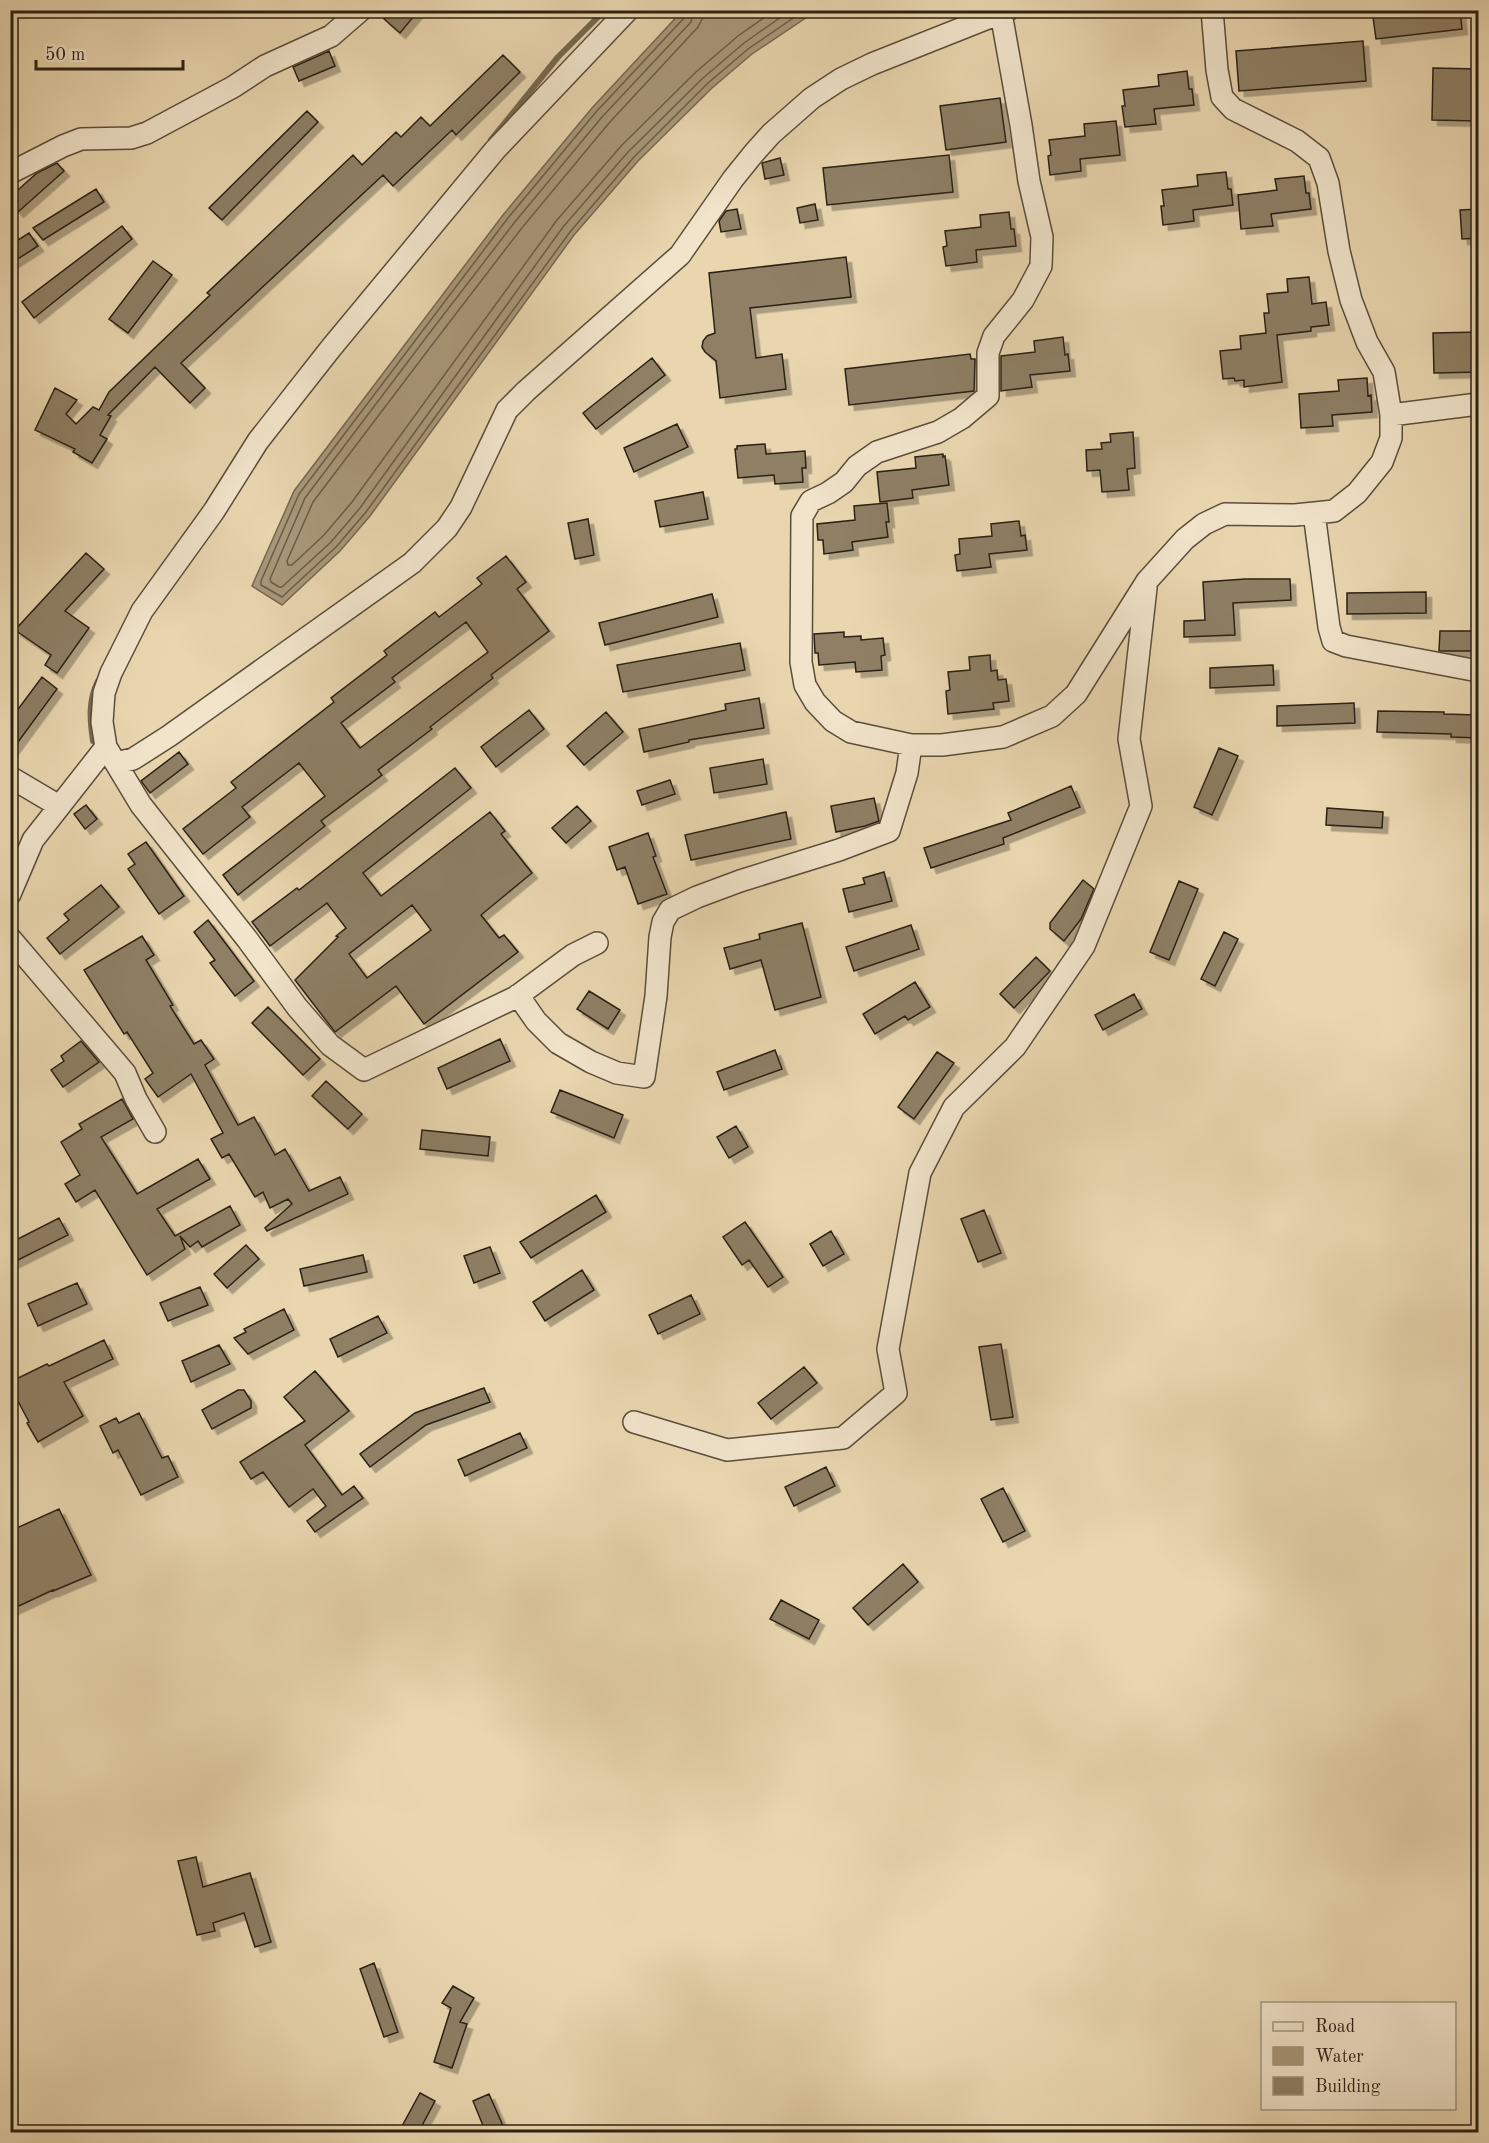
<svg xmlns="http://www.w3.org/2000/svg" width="1489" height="2143" viewBox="0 0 1489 2143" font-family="'Old Standard TT',serif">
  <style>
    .water { fill: #a8987a; stroke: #766851; stroke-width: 1.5 }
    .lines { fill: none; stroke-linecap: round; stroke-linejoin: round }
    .shore { stroke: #6a5c47; stroke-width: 1.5 }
    .stream { stroke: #766851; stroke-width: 6 }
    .building { fill: #8e7f65; stroke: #2b2114; stroke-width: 1.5; fill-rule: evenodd; filter: url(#shadow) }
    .minor-casing { stroke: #5a4e3b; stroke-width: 24 }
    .minor { stroke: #f1e4cb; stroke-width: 21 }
  </style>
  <defs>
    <filter id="shadow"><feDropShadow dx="5.5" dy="5.5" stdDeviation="0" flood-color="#0004"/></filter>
  </defs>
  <rect width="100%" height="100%" fill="#e9d6af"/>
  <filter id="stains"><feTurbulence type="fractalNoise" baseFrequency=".00333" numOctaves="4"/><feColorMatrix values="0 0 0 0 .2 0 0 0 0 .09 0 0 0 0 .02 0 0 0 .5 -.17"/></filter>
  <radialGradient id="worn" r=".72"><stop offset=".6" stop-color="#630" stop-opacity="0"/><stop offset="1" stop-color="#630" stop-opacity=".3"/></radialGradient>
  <!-- water -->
  <path class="water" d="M 683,10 L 816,11 L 752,54 L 712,88 L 638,161 L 574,235 L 370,516 L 340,551 L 282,605 L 252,586 L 294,491 L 503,215 L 592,108 Z"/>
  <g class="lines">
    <!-- shore -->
    <path class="shore" d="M 686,10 L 685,17 L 596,112 L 508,218 L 299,494 L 261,581 L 261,585 L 282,597 L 336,547 L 366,512 L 570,232 L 634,157 L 708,83 L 748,49 L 805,10
      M 694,10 L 691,22 L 602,117 L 514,223 L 428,335 L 305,498 L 270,579 L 271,582 L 279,587 L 282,587 L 331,542 L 360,508 L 563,227 L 628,152 L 703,78 L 744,43 L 791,10
      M 703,10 L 702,19 L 698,27 L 609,123 L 521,229 L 435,341 L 313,502 L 287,561 L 288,565 L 292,565 L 324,535 L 352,502 L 557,220 L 622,145 L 696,72 L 738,36 L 775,10"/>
    <!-- stream -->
    <path class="stream" d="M 491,140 L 558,57 L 605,10
      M 93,741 C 90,720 88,701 98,681"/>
  </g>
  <!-- building -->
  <path class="building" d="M 391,10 L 419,10 L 400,33 L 384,19 Z
    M 1372,10 L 1460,10 L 1462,29 L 1376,39 Z
    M 1363,41 L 1366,81 L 1239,91 L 1236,51 Z
    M 329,51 L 335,66 L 299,81 L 293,67 Z
    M 503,55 L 520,72 L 456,135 L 452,130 L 393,186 L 383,175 L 181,363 L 205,388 L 190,403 L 155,367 L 108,415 L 111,416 L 100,435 L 107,439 L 92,463 L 73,452 L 75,449 L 35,430 L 55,388 L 77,400 L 66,414 L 76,424 L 93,407 L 99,410 L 109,392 L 210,295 L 207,293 L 353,155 L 362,165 L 396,132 L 401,137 L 421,117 L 430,126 Z
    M 1433,68 L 1479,69 L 1479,121 L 1432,120 Z
    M 1187,71 L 1189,89 L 1192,89 L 1194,105 L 1154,109 L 1156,124 L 1125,127 L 1122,106 L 1125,106 L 1123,90 L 1159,86 L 1158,75 Z
    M 1000,98 L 1006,142 L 946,150 L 940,106 Z
    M 307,111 L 318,122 L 222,220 L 209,208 Z
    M 1116,121 L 1120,155 L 1080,159 L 1081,171 L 1050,175 L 1048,156 L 1051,155 L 1049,140 L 1085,136 L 1084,124 Z
    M 949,155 L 953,192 L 827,205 L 823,168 Z
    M 780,158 L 784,175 L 765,179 L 762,163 Z
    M 57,163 L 64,171 L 18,212 L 10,203 L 10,197 L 37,173 Z
    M 1226,172 L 1228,189 L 1231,189 L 1233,205 L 1193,210 L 1194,221 L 1163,225 L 1161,206 L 1164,206 L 1162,190 L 1198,186 L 1197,175 Z
    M 1304,176 L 1306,193 L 1309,193 L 1311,209 L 1271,214 L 1273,226 L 1241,229 L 1238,195 L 1277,190 L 1275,179 Z
    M 96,189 L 104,202 L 43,240 L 33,228 Z
    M 815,204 L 818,220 L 800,223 L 797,208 Z
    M 737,209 L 741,229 L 721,232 L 719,221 L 726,211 Z
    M 1479,209 L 1479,238 L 1462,239 L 1460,210 Z
    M 1009,212 L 1011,229 L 1014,229 L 1016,246 L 976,250 L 977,262 L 946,266 L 943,247 L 947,246 L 945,231 L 981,227 L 980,215 Z
    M 122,226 L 132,239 L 34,318 L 22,302 Z
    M 29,233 L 38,246 L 10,264 L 10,245 Z
    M 846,257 L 851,297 L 750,308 L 756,358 L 782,354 L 786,389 L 720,398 L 716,361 L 705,352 L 702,347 L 703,341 L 707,336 L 715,333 L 709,273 Z
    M 153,261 L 172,275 L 128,333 L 109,319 Z
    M 1309,277 L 1312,304 L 1326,302 L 1329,325 L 1311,327 L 1311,331 L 1277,335 L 1282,382 L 1244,387 L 1244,380 L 1235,381 L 1234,378 L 1223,379 L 1220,351 L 1241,349 L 1240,336 L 1266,333 L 1264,313 L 1269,313 L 1267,294 L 1288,292 L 1287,279 Z
    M 1479,332 L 1479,372 L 1434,373 L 1433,333 Z
    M 1063,337 L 1065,355 L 1068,354 L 1070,371 L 1030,375 L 1032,387 L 1001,391 L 1001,356 L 1035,352 L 1034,341 Z
    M 970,354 L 971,359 L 975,359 L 974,391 L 849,405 L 845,369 Z
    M 652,358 L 665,375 L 596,429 L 583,413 Z
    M 1367,378 L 1368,396 L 1371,395 L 1372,412 L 1332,415 L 1333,426 L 1301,428 L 1299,394 L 1339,391 L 1338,380 Z
    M 677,424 L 688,447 L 634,472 L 624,448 Z
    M 1133,432 L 1135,468 L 1127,469 L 1129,490 L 1102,492 L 1100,470 L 1087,471 L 1086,450 L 1102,449 L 1101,443 L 1111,442 L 1110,434 Z
    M 765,444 L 766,454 L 805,451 L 806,468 L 802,468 L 803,482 L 775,484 L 774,475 L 738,478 L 735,449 L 737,449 L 737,446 Z
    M 943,454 L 943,457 L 945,456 L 949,485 L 912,490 L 913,498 L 880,502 L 877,472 L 916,468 L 915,457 Z
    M 703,492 L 708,519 L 660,527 L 655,501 Z
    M 887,503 L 889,522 L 886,522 L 888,537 L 852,542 L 853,550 L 824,554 L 823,540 L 818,540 L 817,524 L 855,520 L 854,506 Z
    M 588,519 L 594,555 L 575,559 L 568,523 Z
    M 1019,521 L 1021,536 L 1025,535 L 1027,550 L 989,554 L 991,567 L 957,571 L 955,555 L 960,554 L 959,539 L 992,536 L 991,524 Z
    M 86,553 L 104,569 L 65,611 L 89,628 L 57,673 L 45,665 L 51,655 L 15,630 Z
    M 506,556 L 526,582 L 517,589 L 549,631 L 491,675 L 493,678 L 430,727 L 432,729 L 378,770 L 382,775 L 321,821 L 325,826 L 238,895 L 223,875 L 325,796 L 299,763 L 242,807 L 250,817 L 203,854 L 183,829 L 236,788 L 231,782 L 334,702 L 331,698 L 387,655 L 384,651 L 435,612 L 439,617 L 482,584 L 477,578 ZM 466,622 L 488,652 L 360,748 L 341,723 L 395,682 L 392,678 Z
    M 1245,579 L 1290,579 L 1291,600 L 1233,603 L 1235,635 L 1184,637 L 1184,621 L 1205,620 L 1203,582 Z
    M 1426,592 L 1426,613 L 1347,614 L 1347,593 Z
    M 712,594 L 718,617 L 605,645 L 599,623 Z
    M 1440,631 L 1479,631 L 1479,651 L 1439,651 Z
    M 844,632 L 844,637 L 861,636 L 861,640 L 883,638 L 885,655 L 881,656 L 882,670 L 856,672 L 855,662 L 819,665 L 818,653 L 815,653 L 814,634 Z
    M 740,643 L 745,670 L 623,692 L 617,665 Z
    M 990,655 L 991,671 L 997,670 L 998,680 L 1006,679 L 1009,701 L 993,703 L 994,709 L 948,714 L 946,691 L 950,690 L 948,672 L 970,670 L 969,657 Z
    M 1273,665 L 1274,685 L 1210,688 L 1210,668 Z
    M 42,677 L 57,689 L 10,753 L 10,720 Z
    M 759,698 L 764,728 L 689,740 L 689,742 L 644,752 L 639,729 L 726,710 L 725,704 Z
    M 1354,703 L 1355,723 L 1277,726 L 1277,706 Z
    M 529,710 L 544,729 L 496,767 L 481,747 Z
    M 1378,711 L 1444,712 L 1444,714 L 1479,715 L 1479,738 L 1451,737 L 1451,734 L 1377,732 Z
    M 606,712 L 623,732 L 584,765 L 567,746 Z
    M 1219,748 L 1238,756 L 1212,815 L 1194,807 Z
    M 179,752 L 188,764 L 150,793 L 141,781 Z
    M 763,759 L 767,784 L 714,793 L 710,768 Z
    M 455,768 L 471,788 L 363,873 L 381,896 L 490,812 L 505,831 L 501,834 L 532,873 L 481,915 L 499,938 L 504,935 L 518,952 L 424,1024 L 396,986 L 335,1032 L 295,980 L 338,937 L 336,936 L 346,928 L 327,903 L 270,946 L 252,922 L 297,888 L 299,890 ZM 412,905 L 431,930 L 367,978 L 349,954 Z
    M 670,780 L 675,794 L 642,805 L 637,791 Z
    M 1071,786 L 1080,807 L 1003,838 L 1004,844 L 931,868 L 924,848 L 1011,820 L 1008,813 Z
    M 874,798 L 879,821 L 865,826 L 836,832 L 831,806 Z
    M 86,805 L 97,819 L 85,829 L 74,814 Z
    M 577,806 L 591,821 L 566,843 L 552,828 Z
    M 1327,808 L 1383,812 L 1382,828 L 1326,825 Z
    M 786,812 L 791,839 L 691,860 L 685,835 Z
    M 648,833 L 656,856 L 653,857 L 667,894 L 638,904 L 625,867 L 617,870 L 609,847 Z
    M 146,842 L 184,896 L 159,914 L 128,869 L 135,864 L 128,854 Z
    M 884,872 L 892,901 L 849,912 L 843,889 L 865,884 L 863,878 Z
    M 1083,880 L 1094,889 L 1081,919 L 1064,941 L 1050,929 L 1050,923 Z
    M 1179,881 L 1198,889 L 1169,960 L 1150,952 Z
    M 101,885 L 119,907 L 60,954 L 47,938 L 69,920 L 64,914 Z
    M 208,920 L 254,981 L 235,996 L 210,963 L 215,960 L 194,932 Z
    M 802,923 L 821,997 L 775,1010 L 761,960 L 730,969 L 724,948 L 760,939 L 759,934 Z
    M 911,925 L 919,949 L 854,971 L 846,947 Z
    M 1224,932 L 1238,939 L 1215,986 L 1201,979 Z
    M 142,936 L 154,955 L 146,960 L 173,1005 L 170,1006 L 194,1044 L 201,1040 L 214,1059 L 205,1065 L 238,1125 L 254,1117 L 275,1155 L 285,1149 L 309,1191 L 340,1177 L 348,1194 L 267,1231 L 265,1228 L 292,1204 L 288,1199 L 270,1208 L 263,1192 L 255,1197 L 229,1154 L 222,1158 L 211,1139 L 223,1133 L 191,1074 L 158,1097 L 145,1079 L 153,1073 L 127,1032 L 124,1034 L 84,970 Z
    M 1036,957 L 1050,971 L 1014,1008 L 1000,994 Z
    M 915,982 L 930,1007 L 908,1020 L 905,1016 L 875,1034 L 863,1014 Z
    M 589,991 L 620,1010 L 608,1029 L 577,1009 Z
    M 1134,994 L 1142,1009 L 1103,1030 L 1095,1015 Z
    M 268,1007 L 320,1059 L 303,1075 L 252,1023 Z
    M 500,1039 L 510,1061 L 447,1089 L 438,1068 Z
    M 81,1041 L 99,1062 L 63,1087 L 51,1070 L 64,1061 L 61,1056 Z
    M 775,1050 L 782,1069 L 724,1090 L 717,1072 Z
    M 937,1052 L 954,1063 L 914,1119 L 898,1107 Z
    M 326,1081 L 362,1114 L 348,1129 L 312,1096 Z
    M 560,1090 L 623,1115 L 614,1138 L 551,1112 Z
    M 122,1099 L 133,1119 L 101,1137 L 137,1194 L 198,1159 L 210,1179 L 157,1209 L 175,1236 L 230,1206 L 240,1225 L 202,1247 L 198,1241 L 190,1247 L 180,1236 L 185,1249 L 147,1275 L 95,1190 L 76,1202 L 65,1184 L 80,1175 L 61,1142 L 82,1129 L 79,1124 Z
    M 736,1126 L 748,1147 L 729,1158 L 717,1137 Z
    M 422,1130 L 490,1137 L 488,1156 L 420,1149 Z
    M 596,1195 L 606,1212 L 531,1258 L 520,1242 Z
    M 984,1210 L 1001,1253 L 978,1262 L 961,1219 Z
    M 59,1218 L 68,1235 L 10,1264 L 10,1243 Z
    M 745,1222 L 783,1277 L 768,1287 L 749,1260 L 742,1265 L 723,1237 Z
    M 831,1231 L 844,1254 L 823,1266 L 810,1244 Z
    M 246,1245 L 259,1259 L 227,1288 L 214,1274 Z
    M 490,1247 L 500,1273 L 474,1283 L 464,1256 Z
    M 363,1255 L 367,1272 L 304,1286 L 300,1269 Z
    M 582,1270 L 594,1290 L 545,1321 L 533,1302 Z
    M 77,1283 L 87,1304 L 38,1326 L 28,1304 Z
    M 200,1287 L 208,1305 L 168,1321 L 160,1303 Z
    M 691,1295 L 700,1314 L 658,1334 L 649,1315 Z
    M 284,1309 L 294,1330 L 248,1354 L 234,1338 L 246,1332 L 244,1329 Z
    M 378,1316 L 387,1333 L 338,1357 L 330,1339 Z
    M 104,1340 L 113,1359 L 64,1382 L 83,1416 L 38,1442 L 27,1423 L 29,1422 L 10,1386 L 10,1382 L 47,1364 L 49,1366 Z
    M 1001,1344 L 1013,1417 L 991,1420 L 979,1347 Z
    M 219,1345 L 230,1364 L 191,1382 L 182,1361 Z
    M 804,1367 L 817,1383 L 771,1419 L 758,1403 Z
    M 315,1371 L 349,1411 L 305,1445 L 342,1495 L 354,1486 L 363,1498 L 315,1532 L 307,1521 L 326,1506 L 313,1489 L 289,1507 L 263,1472 L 251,1479 L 240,1462 L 305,1421 L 284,1397 Z
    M 484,1388 L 490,1402 L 426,1425 L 370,1467 L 360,1454 L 415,1413 Z
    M 238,1390 L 244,1390 L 251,1401 L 251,1408 L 212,1429 L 202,1410 Z
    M 139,1413 L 162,1458 L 168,1456 L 178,1477 L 141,1495 L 118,1450 L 113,1453 L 100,1426 L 116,1418 L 119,1423 Z
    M 520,1433 L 527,1448 L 465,1476 L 458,1460 Z
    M 826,1467 L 835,1486 L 794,1506 L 785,1487 Z
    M 1003,1488 L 1025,1531 L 1003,1542 L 981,1499 Z
    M 59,1509 L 91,1575 L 53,1591 L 53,1590 L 10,1610 L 10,1531 Z
    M 903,1564 L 918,1582 L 868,1625 L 853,1608 Z
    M 781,1600 L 819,1620 L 809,1639 L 770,1619 Z
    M 196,1857 L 203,1887 L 250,1873 L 271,1942 L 255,1947 L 244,1913 L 213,1923 L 215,1931 L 197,1935 L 178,1861 Z
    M 374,1963 L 398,2032 L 384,2037 L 360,1969 Z
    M 453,1986 L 474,1998 L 460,2022 L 467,2024 L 452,2068 L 434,2062 L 451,2008 L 442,2003 Z
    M 420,2093 L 435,2101 L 418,2133 L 410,2133 L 401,2128 Z
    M 489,2094 L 504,2128 L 495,2133 L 486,2133 L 473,2101 Z"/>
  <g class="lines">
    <defs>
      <path id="minor" d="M 1001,13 L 1021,125 L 1029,181 L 1042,237 L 1041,266 L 1023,300 L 994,336 L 988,353 L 988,396 L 962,418 L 938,432 L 877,452 L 857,466 L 844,482 L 828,493 L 811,501 L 802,516 L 801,662 L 805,685 L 815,702 L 833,721 L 851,732 L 911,745 L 942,745 L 1003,737 L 1052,716 L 1076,694 L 1147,581 L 1185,539 L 1204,524 L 1225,514 L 1295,515 L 1334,511 L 1357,493 L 1382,462 L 1391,438 L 1391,415 L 1384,372 L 1367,342 L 1351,300 L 1339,251 L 1328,183 L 1319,158 L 1297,141 L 1233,109 L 1222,97 L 1217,70 L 1212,10
        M 10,173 L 63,146 L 81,139 L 131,138 L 147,133 L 233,87 L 265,66 L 331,36 L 361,10
        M 1391,415 L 1478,404
        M 1314,513 L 1329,627 L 1333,641 L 1346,646 L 1478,671
        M 116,763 L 133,759 L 169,736 L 412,563 L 447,528 L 461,507 L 507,410 L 526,391 L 680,255 L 733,179 L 754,153 L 771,134 L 812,98 L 841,79 L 872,64 L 1008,10
        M 10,777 L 59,806
        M 10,894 L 33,840 L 106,747
        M 10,938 L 125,1073 L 136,1099 L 155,1132
        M 597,943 L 573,955 L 516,997 L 364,1070 L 330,1045 L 297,1007 L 247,939 L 141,805 L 106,747 L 102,722 L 104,693 L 111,673 L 142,611 L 214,511 L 258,441 L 331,348 L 495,150 L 628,10
        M 518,995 L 536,1021 L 558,1043 L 591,1062 L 617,1073 L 644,1077 L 656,996 L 660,937 L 663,922 L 670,910 L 697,897 L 740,881 L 839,850 L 889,831 L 907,773 L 911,745
        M 634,1422 L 727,1450 L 843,1438 L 896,1393 L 888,1349 L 920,1173 L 954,1107 L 1015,1047 L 1084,946 L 1141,806 L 1129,739 L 1146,588"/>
    </defs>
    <!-- minor casing -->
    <use href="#minor" class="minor-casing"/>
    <!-- minor -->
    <use href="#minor" class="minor"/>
  </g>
  <!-- margin -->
  <rect width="1489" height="2143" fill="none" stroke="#e9d6af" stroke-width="36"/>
  <rect x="12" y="12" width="1465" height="2119" fill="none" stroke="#2b2114" stroke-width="3"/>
  <rect x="18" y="18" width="1453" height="2107" fill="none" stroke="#2b2114" stroke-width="1.5"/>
  <!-- legend -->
  <rect x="1261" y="2002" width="195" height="108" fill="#f1e4cb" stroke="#a29682" stroke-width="1.5"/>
  <rect x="1273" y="2022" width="30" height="9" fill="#f1e4cb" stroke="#a29682" stroke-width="1.5"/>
  <text x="1315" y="2032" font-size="18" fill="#2b2114">Road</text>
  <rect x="1273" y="2047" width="30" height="18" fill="#a8987a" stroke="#a29682" stroke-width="1.5"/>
  <text x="1315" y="2062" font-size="18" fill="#2b2114">Water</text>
  <rect x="1273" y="2077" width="30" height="18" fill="#8e7f65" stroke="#a29682" stroke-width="1.5"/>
  <text x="1315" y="2092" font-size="18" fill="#2b2114">Building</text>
  <!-- scale -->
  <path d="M36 60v9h147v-9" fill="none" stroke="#2b2114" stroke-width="3"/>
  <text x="45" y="60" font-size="18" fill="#2b2114" stroke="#f1e4cb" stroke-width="4.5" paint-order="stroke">50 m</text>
  <rect width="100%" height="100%" filter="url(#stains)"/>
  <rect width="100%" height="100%" fill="url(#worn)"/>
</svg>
